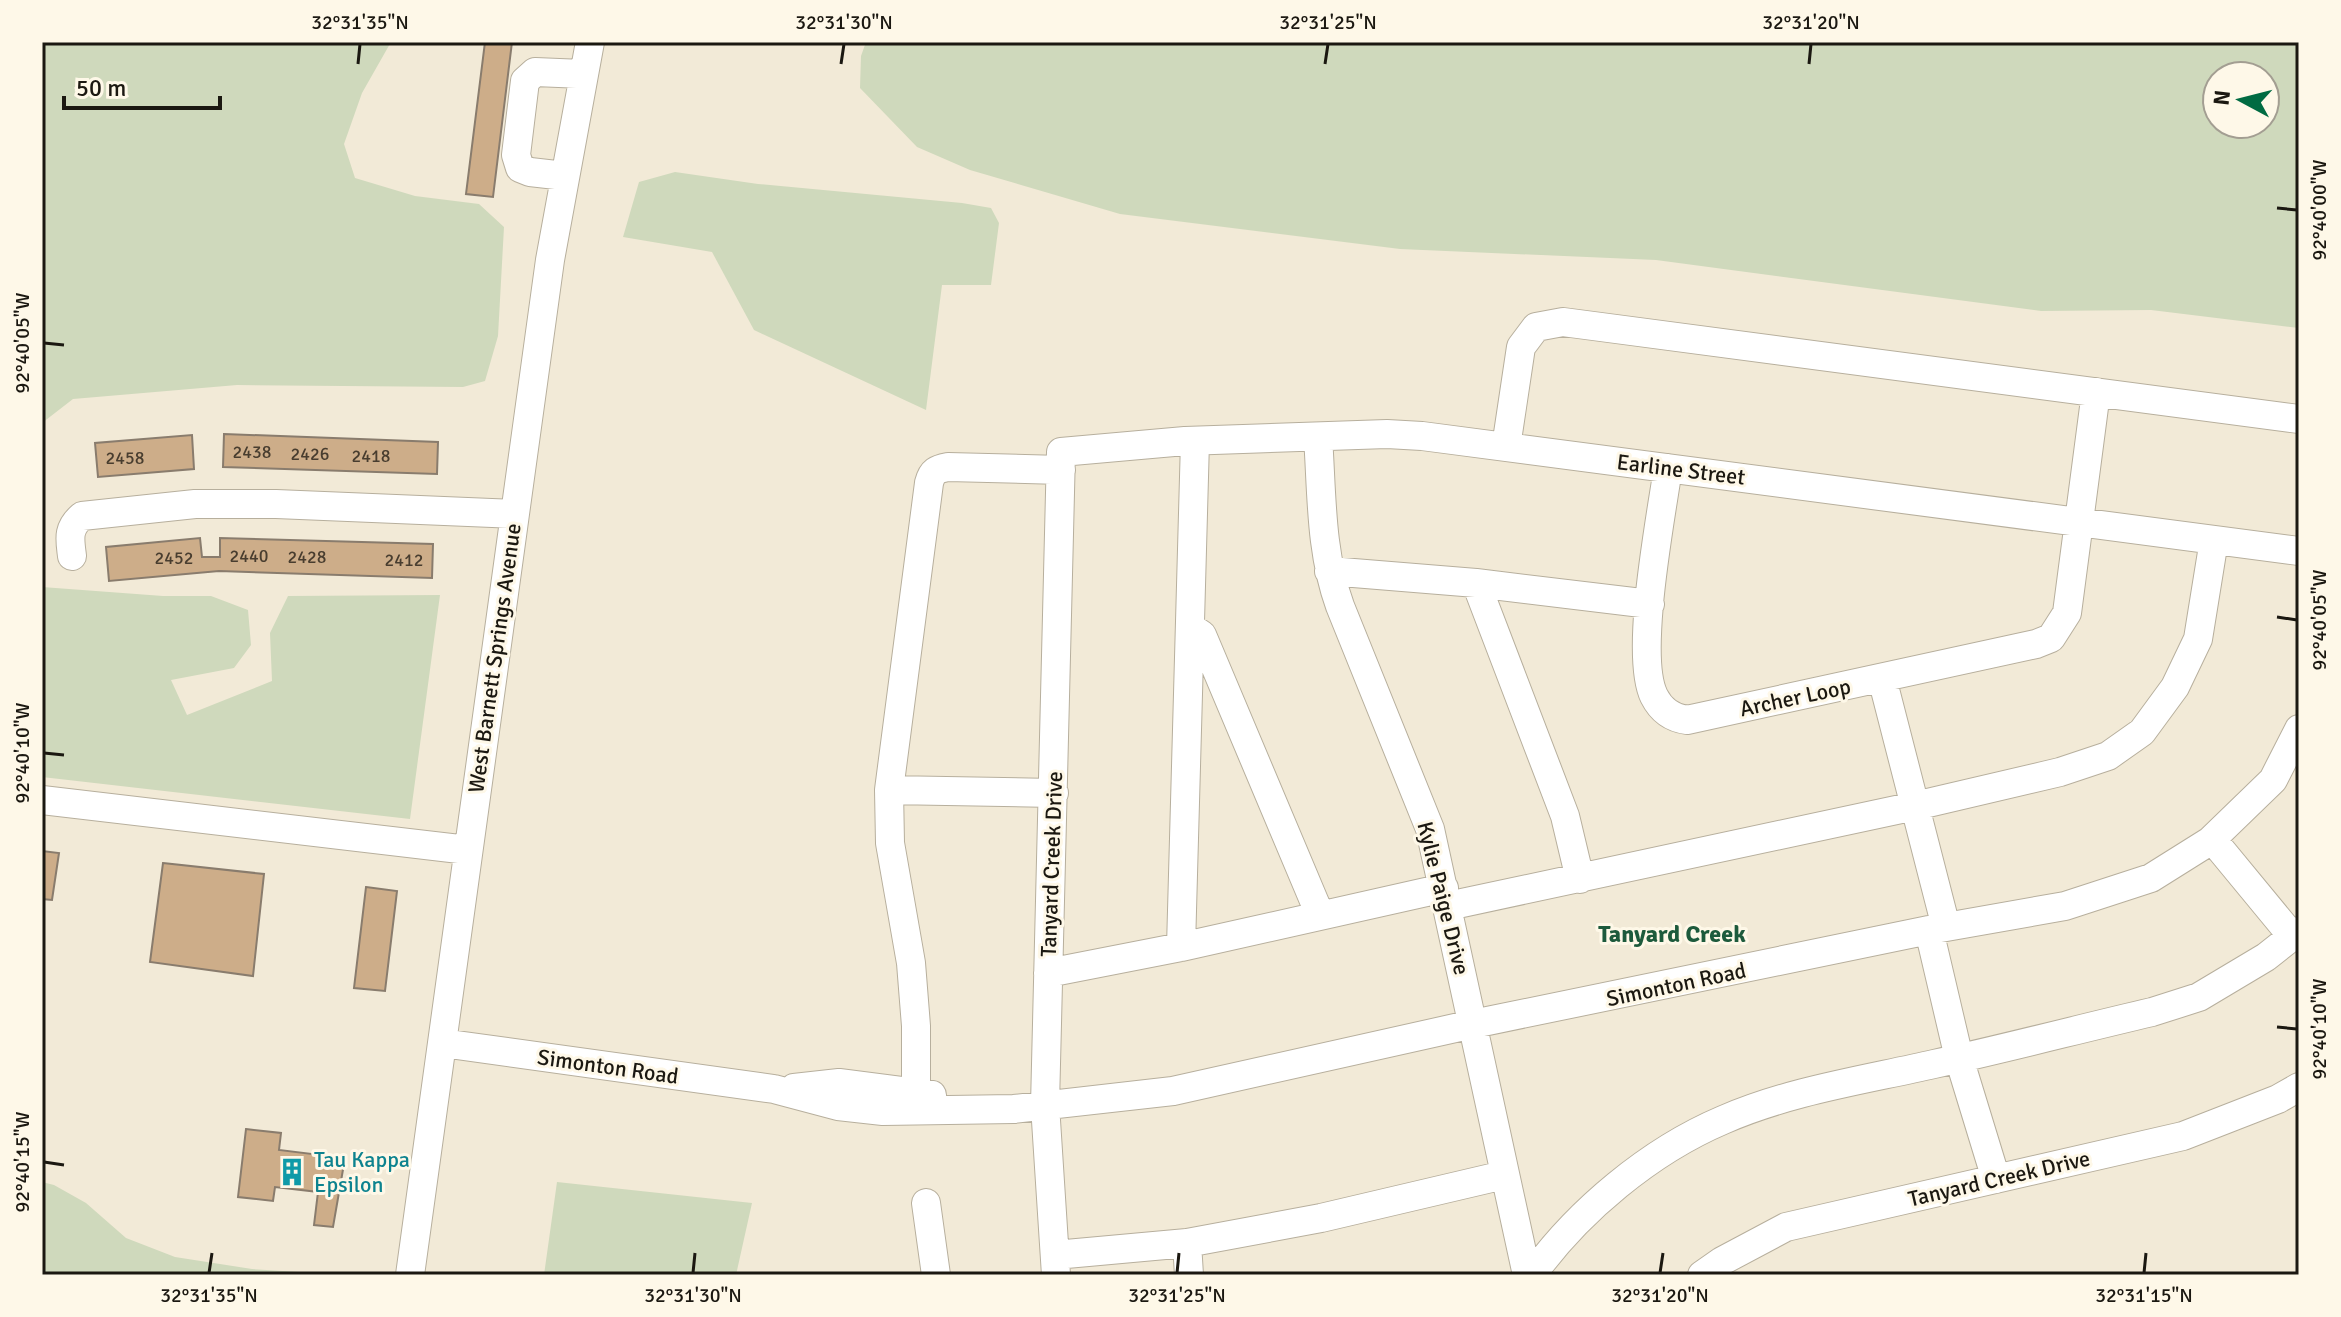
<svg xmlns="http://www.w3.org/2000/svg" width="2341" height="1317" viewBox="0 0 2341 1317" font-family="Signika,sans-serif">
  <style>
    .green { fill: #cfd9bc; fill-rule: evenodd }
    .building { fill: #cdad89; stroke: #897c6d; stroke-width: 2 }
    .lines { fill: none; stroke-linecap: round; stroke-linejoin: round }
    .minor-casing { stroke: #b7af9d; stroke-width: 30 }
    .minor { stroke: #fff; stroke-width: 28 }
    .ticks { fill: none; stroke: #1b1811; stroke-width: 3 }
    .labels { text-anchor: middle; stroke-width: 6; stroke-linejoin: round; paint-order: stroke }
    .number-label { font-size: 18px; fill: #483d2f }
    .street-label { font-size: 22px; fill: #1b1811; stroke: #fef8e8 }
    .culture-label { font-size: 22px; fill: #0d838f; stroke: #fef8e8; text-anchor: start }
    .neighbourhood-label { font-size: 24px; font-weight: bold; fill: #1d5a3c; stroke: #fef8e8 }
    .neatline { fill: none; stroke: #1b1811; stroke-width: 3 }
    .ticks-label { font-size: 20px; text-anchor: middle; fill: #1b1811 }
  </style>
  <rect width="100%" height="100%" fill="#f2ead7"/>
  <!-- green -->
  <path class="green" d="M 42,42 L 391,42 L 362,93 L 344,144 L 355,178 L 415,196 L 479,204 L 504,227 L 498,336 L 485,381 L 463,387 L 237,385 L 73,399 L 42,423 Z
    M 866,42 L 2299,42 L 2299,328 L 2151,310 L 2041,311 L 1656,260 L 1400,249 L 1120,214 L 970,170 L 917,147 L 860,88 L 861,56 ZM 2217,76 L 2265,76 L 2265,124 L 2217,124 Z
    M 675,172 L 758,184 L 962,203 L 991,208 L 999,223 L 991,285 L 942,285 L 926,410 L 754,330 L 712,252 L 623,237 L 639,182 Z
    M 42,587 L 163,596 L 211,596 L 248,610 L 251,645 L 234,668 L 171,680 L 187,715 L 272,681 L 270,633 L 288,596 L 440,595 L 410,819 L 42,777 Z
    M 42,1182 L 54,1185 L 86,1203 L 126,1238 L 175,1257 L 252,1269 L 345,1275 L 42,1275 Z
    M 557,1182 L 752,1203 L 736,1275 L 544,1275 Z"/>
  <!-- building -->
  <path class="building" d="M 485,42 L 512,42 L 493,197 L 466,194 Z
    M 224,434 L 438,442 L 437,474 L 223,467 Z
    M 192,435 L 194,469 L 98,477 L 95,443 Z
    M 200,538 L 202,557 L 220,557 L 220,538 L 433,544 L 432,578 L 219,571 L 109,581 L 106,547 Z
    M 42,851 L 59,853 L 52,900 L 42,899 Z
    M 163,863 L 264,874 L 253,976 L 150,962 Z
    M 366,887 L 397,891 L 385,991 L 354,988 Z
    M 246,1129 L 281,1133 L 279,1150 L 345,1158 L 333,1227 L 314,1225 L 318,1192 L 275,1187 L 273,1201 L 238,1197 Z"/>
  <g class="lines">
    <defs>
      <path id="minor" d="M 565,176 L 530,172 L 520,168 L 516,155 L 525,81 L 535,72 L 583,74
        M 1318,437 C 1322,494 1320,551 1340,606 L 1430,829 L 1527,1275
        M 1506,447 L 1521,347 L 1536,327 L 1563,322 L 2299,419
        M 1668,468 C 1661,517 1634,655 1654,696 C 1661,710 1672,718 1687,720 L 2036,644 L 2051,638 L 2067,613 L 2096,392
        M 72,556 C 70,539 67,529 82,516 L 195,504 L 276,504 L 514,514
        M 1329,571 L 1476,583 L 1650,604
        M 1476,583 L 1565,816 L 1580,879
        M 1190,627 L 1202,635 L 1320,915
        M 1882,678 L 1946,927
        M 889,790 L 1054,793
        M 42,800 L 468,850
        M 2212,839 L 2292,936
        M 1448,906 L 1915,806 L 2060,772 L 2108,756 L 2142,732 L 2175,687 L 2198,639 L 2214,540
        M 1929,930 L 1959,1058 L 1996,1179
        M 1181,947 L 1195,441
        M 1048,973 L 1181,947 L 1444,888
        M 442,1043 L 774,1089 L 838,1106 L 883,1111 L 1014,1109 L 1173,1091 L 1473,1024 L 1929,930 L 2065,906 L 2151,878 L 2210,841 L 2273,780 L 2299,729
        M 794,1088 L 839,1083 L 932,1095
        M 916,1092 L 916,1026 L 911,963 L 890,843 L 889,790 L 929,483 C 932,471 937,469 948,467 L 1061,470
        M 926,1203 L 936,1275
        M 1187,1243 L 1189,1275
        M 1055,1255 L 1187,1243 L 1321,1218 L 1504,1175
        M 410,1275 L 550,260 L 590,42
        M 1056,1275 L 1045,1105 L 1061,452 L 1185,441 L 1387,434 L 1422,436 L 2299,551
        M 1532,1275 C 1578,1211 1650,1151 1723,1120 C 1789,1091 1864,1080 1934,1064 C 2007,1048 2079,1029 2152,1012 L 2199,997 L 2266,957 L 2299,931
        M 1702,1275 L 1722,1261 L 1786,1227 L 2183,1136 L 2278,1099 L 2299,1087"/>
    </defs>
    <!-- minor casing -->
    <use href="#minor" class="minor-casing"/>
    <!-- minor -->
    <use href="#minor" class="minor"/>
  </g>
  <!-- ticks -->
  <path class="ticks" d="M 358,64 L 360,44M 841,64 L 844,44M 1325,64 L 1328,44M 1809,64 L 1811,44M 2277,208 L 2297,210M 44,343 L 64,345M 2277,617 L 2297,620M 44,753 L 64,755M 2277,1027 L 2297,1029M 44,1162 L 64,1165M 209,1273 L 212,1253M 693,1273 L 695,1253M 1177,1273 L 1179,1253M 1660,1273 L 1663,1253M 2144,1273 L 2146,1253"/>
  <!-- icons -->
  <defs>
    <symbol id="building-bare" viewBox="-9 -9 18 18"><path d="M-4-6H4V6H1V3H-1V6H-4ZM-2.5-4.3h1.7v1.8h-1.7ZM.8-4.3h1.7v1.8H.8ZM-2.5-1h1.7V.8h-1.7ZM.8-1h1.7V.8H.8Z" fill="#0f9aa8" stroke="#fef8e8" stroke-width="2.5" paint-order="stroke"/></symbol>
  </defs>
  <g fill-rule="evenodd">
    <use href="#building-bare" x="272" y="1152" width="40" height="40"/>
  </g>
  <g class="labels">
    <!-- number labels -->
    <g class="number-label">
      <text x="252" y="458">2438</text>
      <text x="310" y="460">2426</text>
      <text x="371" y="462">2418</text>
      <text x="125" y="464">2458</text>
      <text x="249" y="562">2440</text>
      <text x="307" y="563">2428</text>
      <text x="174" y="564">2452</text>
      <text x="404" y="566">2412</text>
    </g>
    <!-- street labels -->
    <g class="street-label">
      <text transform="translate(1681 469) rotate(7)" y="8">Earline Street</text>
      <text transform="translate(494 658) rotate(-82)" y="8">West Barnett Springs Avenue</text>
      <text transform="translate(1795 697) rotate(-12)" y="8">Archer Loop</text>
      <text transform="translate(1051 864) rotate(-88)" y="8">Tanyard Creek Drive</text>
      <text transform="translate(1444 898) rotate(76)" y="8">Kylie Paige Drive</text>
      <text transform="translate(1676 984) rotate(-12)" y="8">Simonton Road</text>
      <text transform="translate(608 1066) rotate(8)" y="8">Simonton Road</text>
      <text transform="translate(1999 1178) rotate(-13)" y="8">Tanyard Creek Drive</text>
    </g>
    <!-- culture labels -->
    <g class="culture-label">
      <text x="314" y="1167">Tau Kappa<tspan x="314" dy="25">Epsilon</tspan></text>
    </g>
    <!-- neighbourhood labels -->
    <g class="neighbourhood-label">
      <text x="1672" y="942">Tanyard Creek</text>
    </g>
  </g>
  <!-- border -->
  <rect width="2341" height="1317" fill="none" stroke="#fef8e8" stroke-width="88"/>
  <!-- north arrow -->
  <g transform="translate(2241 100) rotate(277)"><circle r="38" fill="#fef8e8" stroke="#a39e92" stroke-width="2"/>
  <path d="M0-6L14 30L0 20L-14 30Z" fill="#006b42"/>
  <text y="-12" font-size="22" font-weight="bold" text-anchor="middle" fill="#1b1811">N</text>
  </g>
  <!-- scale -->
  <path d="M64 96v12h156v-12" fill="none" stroke="#1b1811" stroke-width="4"/>
  <text x="76" y="96" font-size="24" fill="#1b1811" stroke="#fef8e8" stroke-width="6" paint-order="stroke">50 m</text>
  <rect x="44" y="44" width="2253" height="1229" class="neatline"/>
  <g class="ticks-label">
    <text x="360" y="29">32°31'35"N</text>
    <text x="844" y="29">32°31'30"N</text>
    <text x="1328" y="29">32°31'25"N</text>
    <text x="1811" y="29">32°31'20"N</text>
    <text transform="translate(2319 210) rotate(-90)" y="7">92°40'00"W</text>
    <text transform="translate(22 343) rotate(-90)" y="7">92°40'05"W</text>
    <text transform="translate(2319 620) rotate(-90)" y="7">92°40'05"W</text>
    <text transform="translate(22 753) rotate(-90)" y="7">92°40'10"W</text>
    <text transform="translate(2319 1029) rotate(-90)" y="7">92°40'10"W</text>
    <text transform="translate(22 1162) rotate(-90)" y="7">92°40'15"W</text>
    <text x="209" y="1302">32°31'35"N</text>
    <text x="693" y="1302">32°31'30"N</text>
    <text x="1177" y="1302">32°31'25"N</text>
    <text x="1660" y="1302">32°31'20"N</text>
    <text x="2144" y="1302">32°31'15"N</text>
  </g>
</svg>
